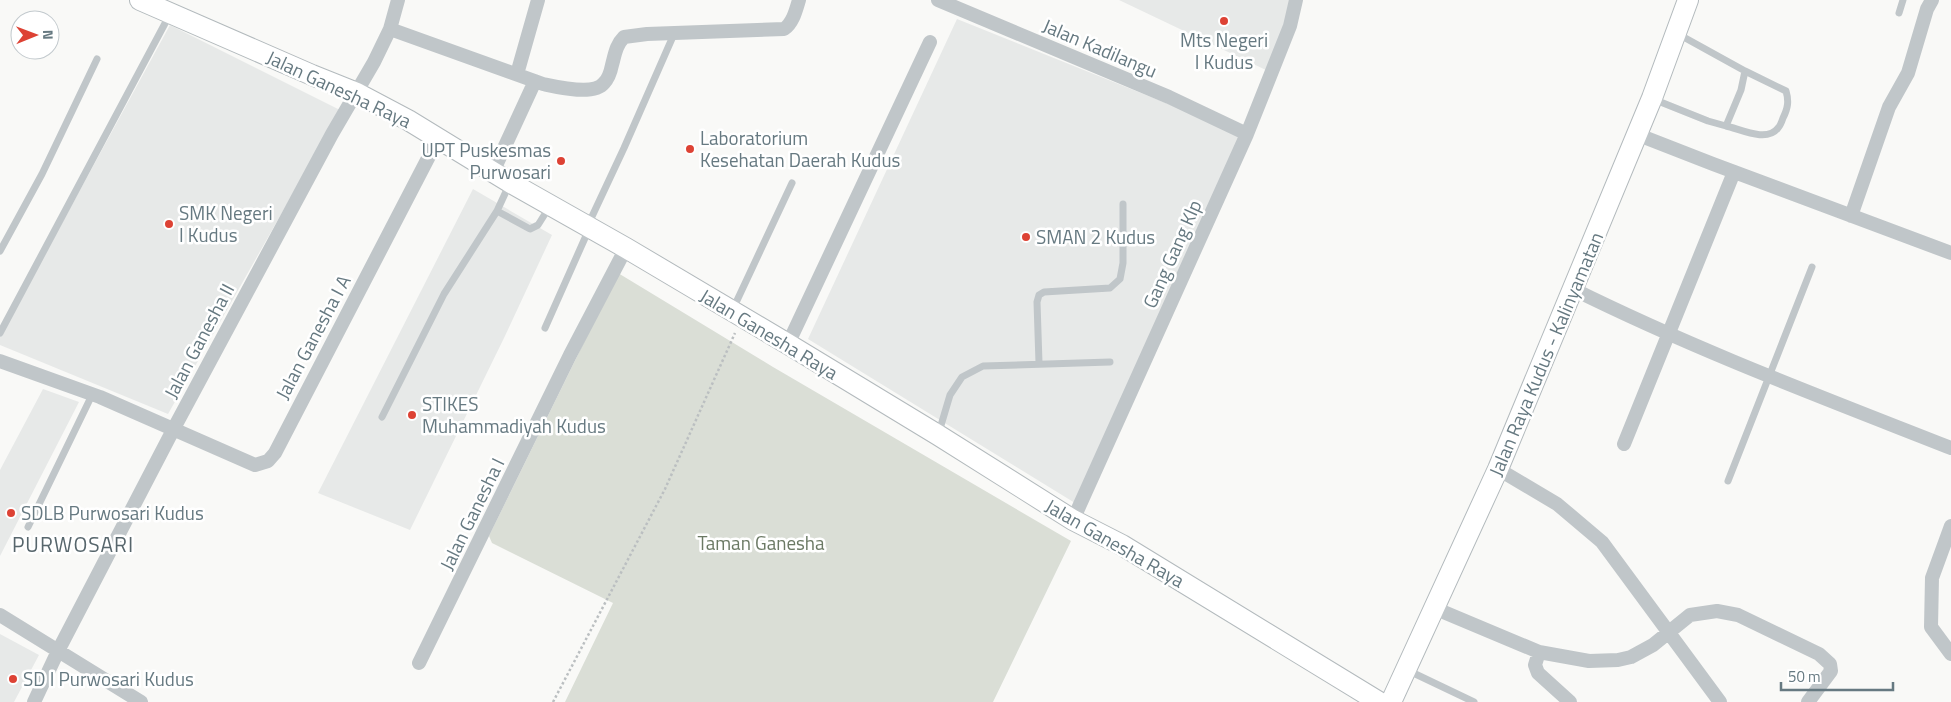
<svg xmlns="http://www.w3.org/2000/svg" width="1951" height="702" viewBox="0 0 1951 702" font-family="'Titillium Web',sans-serif">
  <style>
    .built { fill: #e7e9e8 }
    .green { fill: #daded6 }
    .lines { fill: none; stroke-linecap: round; stroke-linejoin: round }
    .secondary-casing { stroke: #b3babd; stroke-width: 22 }
    .path { stroke: #bbbfc1; stroke-width: 2.5; stroke-dasharray: 2.5 2.5; stroke-linecap: butt }
    .lane { stroke: #c0c6c9; stroke-width: 7 }
    .street { stroke: #c0c6c9; stroke-width: 14 }
    .secondary { stroke: #fff; stroke-width: 20 }
    .poi-dot { fill: #dd4234; stroke: #fff; stroke-width: 2 }
    .labels { text-anchor: middle; stroke-width: 5; stroke-linejoin: round; paint-order: stroke }
    .poi-label { font-size: 19px; fill: #667981; stroke: #fff; text-anchor: start }
    .street-label { font-size: 19px; fill: #667981; stroke: #fff }
    .park-label { font-size: 19px; fill: #6b7964; stroke: #fff }
    .quarter-label { font-size: 21px; letter-spacing: 1px; fill: #57666c; stroke: #fff }
  </style>
  <rect width="100%" height="100%" fill="#f9f9f7"/>
  <!-- built -->
  <path class="built" d="M 1119,0 L 1293,0 L 1268,71 Z
    M 957,19 L 1243,134 L 1075,503 L 808,339 Z
    M 170,25 L 340,110 L 168,414 L 0,345 L 0,337 Z
    M 473,189 L 552,235 L 504,338 L 410,530 L 318,493 Z
    M 43,389 L 79,402 L 0,556 L 0,470 Z
    M 0,634 L 39,655 L 14,702 L 0,702 Z"/>
  <!-- green -->
  <path class="green" d="M 618,273 L 773,367 L 1071,541 L 993,702 L 565,702 L 613,603 L 492,543 L 489,536 Z"/>
  <g class="lines">
    <defs>
      <path id="secondary" d="M 140,0 L 312,75 L 357,93 L 408,120 L 511,183 L 626,248 L 788,344 L 938,435 L 1073,520 L 1122,545 L 1379,702
        M 1391,702 L 1498,469 L 1652,98 L 1688,0"/>
    </defs>
    <!-- secondary casing -->
    <use href="#secondary" class="secondary-casing"/>
    <!-- path -->
    <path class="path" d="M 553,702 L 665,489 L 735,333"/>
    <!-- lane -->
    <path class="lane" d="M 1899,13 L 1903,0
      M 1653,99 L 1708,121 L 1726,126 L 1741,90 L 1745,71 L 1678,34
      M 1726,126 C 1740,129 1767,143 1778,128 C 1780,126 1782,121 1783,118 C 1788,108 1789,101 1786,91 L 1745,71
      M 497,211 L 530,229 L 538,225 L 550,206
      M 588,225 L 624,148 L 674,34
      M 0,251 L 42,174 L 97,59
      M 733,309 L 792,183
      M 545,328 L 589,229
      M 0,333 L 170,14
      M 1039,363 L 1037,302 L 1039,295 L 1044,292 L 1110,288 L 1120,279 L 1123,263 L 1123,204
      M 382,417 L 444,294 L 497,211 L 509,185
      M 939,432 L 950,395 L 962,377 L 983,366 L 1110,362
      M 1728,481 L 1812,267
      M 28,527 L 92,395
      M 1407,670 L 1474,702"/>
    <!-- street -->
    <path class="street" d="M 938,0 L 1169,97 L 1247,134
      M 390,29 L 543,84 C 557,87 594,96 604,83 C 608,79 611,70 612,65 C 615,54 616,45 624,37 L 647,34 L 784,29 C 793,23 796,10 799,0
      M 517,74 L 538,0
      M 1636,134 L 1713,164 L 1951,253
      M 493,172 L 535,81
      M 1851,216 L 1889,107 L 1908,73 L 1927,9 L 1932,0
      M 1573,289 C 1696,350 1824,398 1951,448
      M 788,344 L 930,42
      M 0,361 L 100,397 L 255,465 L 268,461 L 275,453 L 438,139
      M 1624,444 L 1734,172
      M 1498,469 L 1557,504 L 1602,542 L 1720,702
      M 1073,520 L 1247,134 L 1290,26 L 1296,0
      M 1951,526 L 1932,578 L 1931,627 L 1951,654
      M 1434,608 L 1539,652 L 1589,661 L 1618,660 L 1631,657 L 1653,645 L 1690,615 L 1717,611 L 1738,615 L 1819,654 L 1830,664 L 1831,671 L 1808,702
      M 0,615 L 141,702
      M 1539,652 L 1535,665 L 1538,673 L 1570,702
      M 419,663 L 570,355 L 626,248
      M 34,702 L 58,651 L 173,430 L 332,134 L 374,62 L 390,29 L 398,0"/>
    <!-- secondary -->
    <use href="#secondary" class="secondary"/>
  </g>
  <!-- markers -->
  <g class="poi-dot">
    <circle cx="1224" cy="21" r="5"/>
    <circle cx="690" cy="149" r="5"/>
    <circle cx="561" cy="161" r="5"/>
    <circle cx="169" cy="224" r="5"/>
    <circle cx="1026" cy="237" r="5"/>
    <circle cx="412" cy="415" r="5"/>
    <circle cx="11" cy="513" r="5"/>
    <circle cx="13" cy="679" r="5"/>
  </g>
  <g class="labels">
    <!-- poi labels -->
    <g class="poi-label">
      <text x="1224" y="47" text-anchor="middle">Mts Negeri<tspan x="1224" dy="22">I Kudus</tspan></text>
      <text x="700" y="145">Laboratorium<tspan x="700" dy="22">Kesehatan Daerah Kudus</tspan></text>
      <text x="551" y="157" text-anchor="end">UPT Puskesmas<tspan x="551" dy="22">Purwosari</tspan></text>
      <text x="179" y="220">SMK Negeri<tspan x="179" dy="22">I Kudus</tspan></text>
      <text x="1036" y="244">SMAN 2 Kudus</text>
      <text x="422" y="411">STIKES<tspan x="422" dy="22">Muhammadiyah Kudus</tspan></text>
      <text x="21" y="520">SDLB Purwosari Kudus</text>
      <text x="23" y="686">SD I Purwosari Kudus</text>
    </g>
    <!-- street labels -->
    <g class="street-label">
      <text transform="translate(1100 48) rotate(23)" y="7">Jalan Kadilangu</text>
      <text transform="translate(339 89) rotate(25)" y="7">Jalan Ganesha Raya</text>
      <text transform="translate(1172 254) rotate(-66)" y="7">Gang Gang Klp</text>
      <text transform="translate(769 334) rotate(31)" y="7">Jalan Ganesha Raya</text>
      <text transform="translate(313 337) rotate(-62)" y="7">Jalan Ganesha I A</text>
      <text transform="translate(199 341) rotate(-62)" y="7">Jalan Ganesha II</text>
      <text transform="translate(1546 354) rotate(-67)" y="7">Jalan Raya Kudus - Kalinyamatan</text>
      <text transform="translate(472 514) rotate(-64)" y="7">Jalan Ganesha I</text>
      <text transform="translate(1115 543) rotate(30)" y="7">Jalan Ganesha Raya</text>
    </g>
    <!-- park labels -->
    <g class="park-label">
      <text x="761" y="550">Taman Ganesha</text>
    </g>
    <!-- quarter labels -->
    <g class="quarter-label">
      <text x="73" y="552">PURWOSARI</text>
    </g>
  </g>
  <!-- north arrow -->
  <g transform="translate(35 35) rotate(89)"><circle r="24" fill="#ffffff" stroke="#c2c9cd"/>
  <path d="M0-4L9 19L0 12L-9 19Z" fill="#dd4234"/>
  <text y="-8" font-size="14" font-weight="bold" text-anchor="middle" fill="#667981">N</text>
  </g>
  <!-- scale -->
  <path d="M1781 682v8h112v-8" fill="none" stroke="#667981" stroke-width="2.5"/>
  <text x="1788" y="682" font-size="15" fill="#667981" stroke="#ffffff" stroke-width="4" paint-order="stroke">50 m</text>
</svg>
